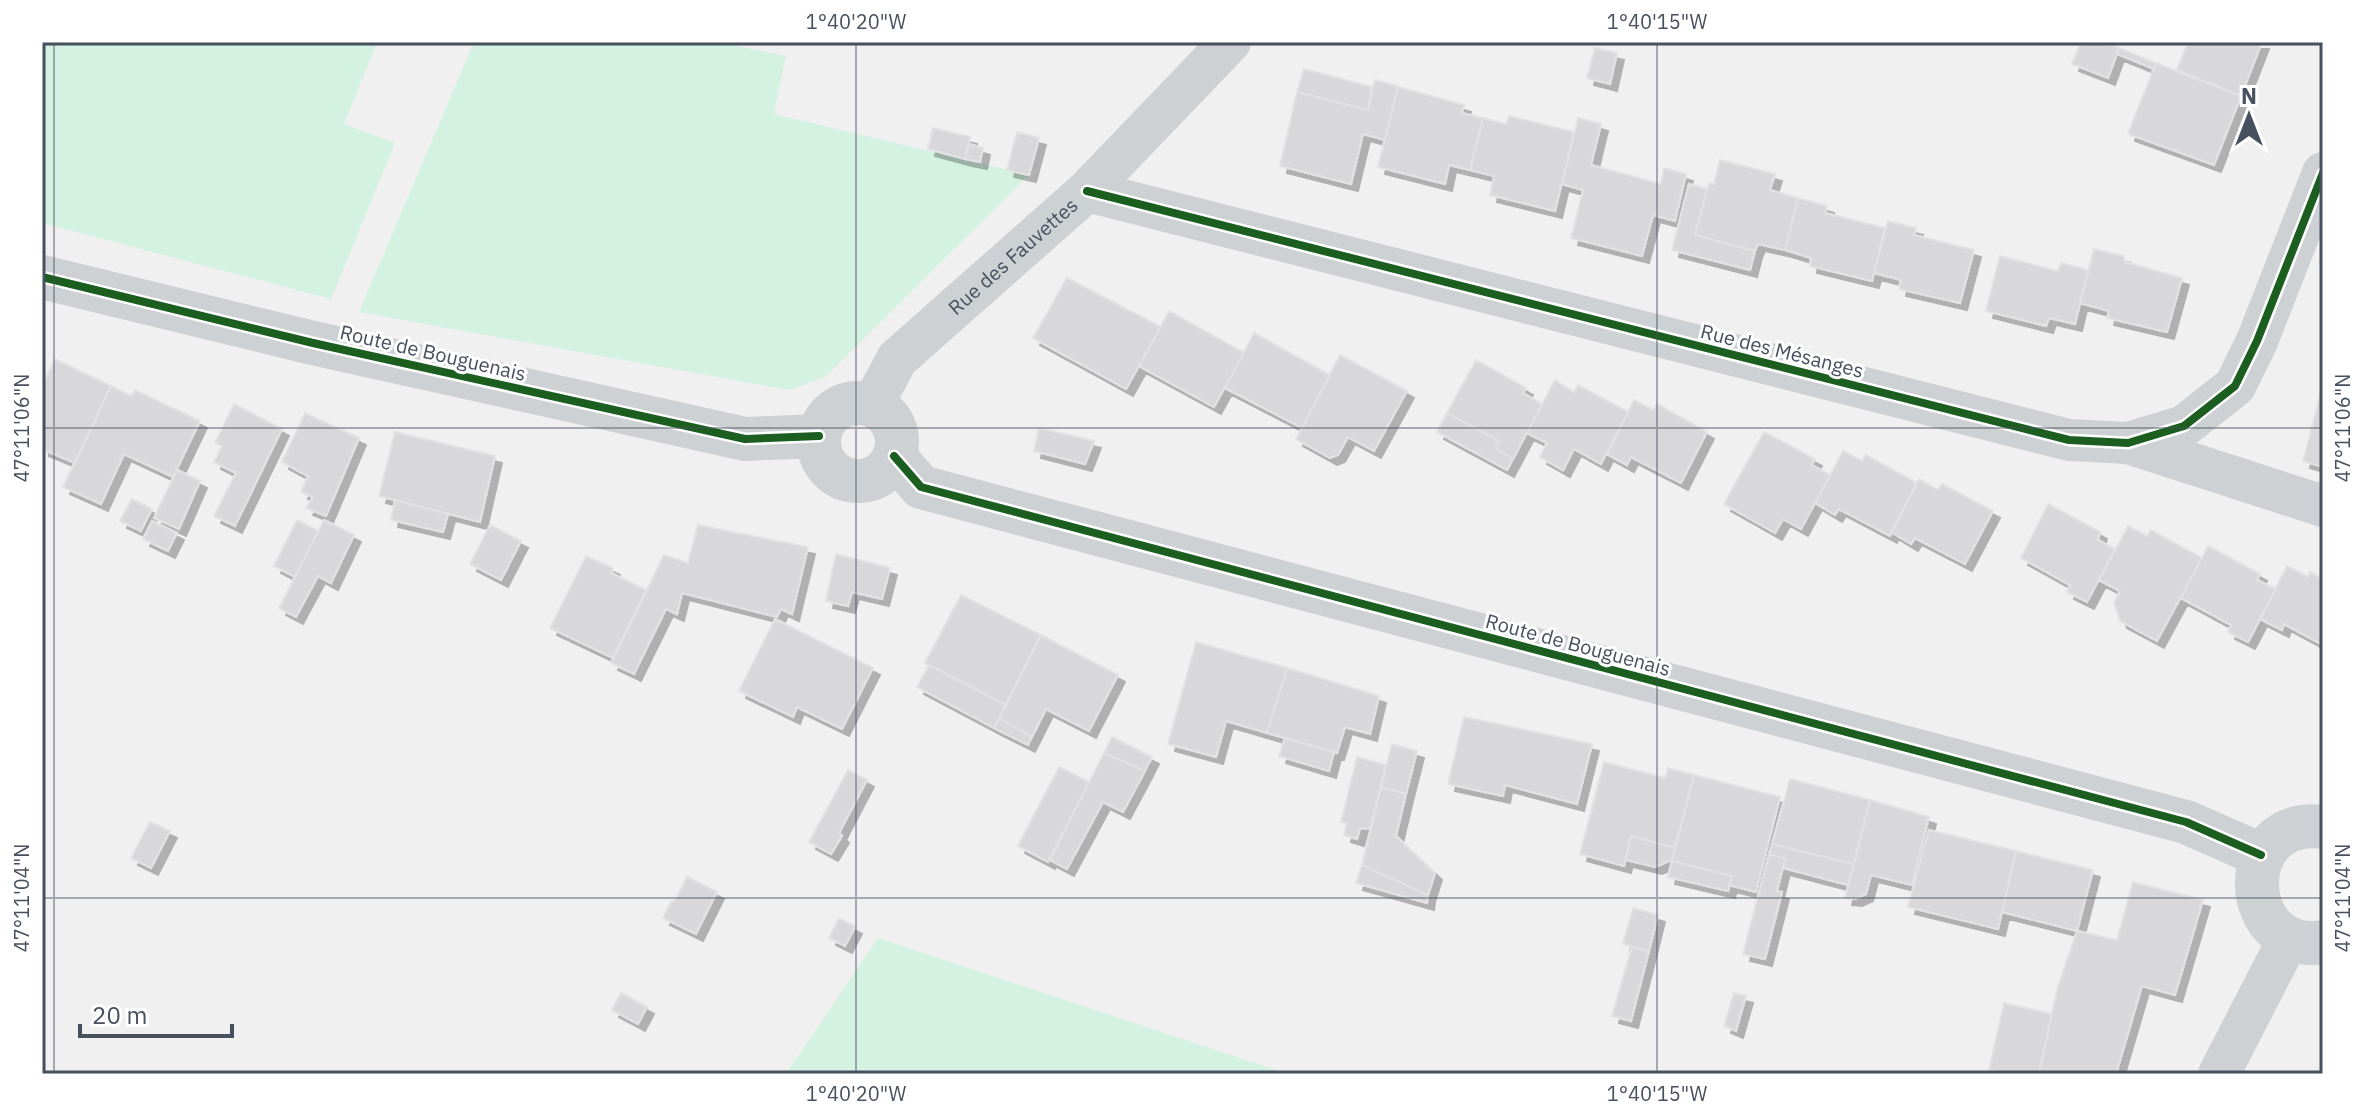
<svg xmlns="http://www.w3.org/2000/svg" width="2365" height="1116" viewBox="0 0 2365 1116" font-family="'IBM Plex Sans',sans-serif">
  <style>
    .green { fill: #d3f2e1 }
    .building { fill: #d8d8da; stroke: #e2e2e3; stroke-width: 2; filter: url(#shadow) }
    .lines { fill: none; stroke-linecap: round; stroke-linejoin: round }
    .minor { stroke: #ced1d4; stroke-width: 42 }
    .tertiary { stroke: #ced1d4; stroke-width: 44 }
    .cycleway-casing { stroke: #fff; stroke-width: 13 }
    .cycleway { stroke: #1b5e20; stroke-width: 8 }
    .ticks { fill: none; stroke: #46505e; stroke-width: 2; stroke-opacity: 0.45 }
    .labels { text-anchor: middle; stroke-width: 6; stroke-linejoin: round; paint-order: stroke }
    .street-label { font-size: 20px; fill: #46505e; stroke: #fff }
    .neatline { fill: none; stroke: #46505e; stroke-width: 3 }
    .ticks-label { font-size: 20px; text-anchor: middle; fill: #46505e }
  </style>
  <defs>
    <filter id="shadow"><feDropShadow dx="7" dy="7" stdDeviation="0" flood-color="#0004"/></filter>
  </defs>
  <rect width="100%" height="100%" fill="#f1f0f0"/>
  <!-- green -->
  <path class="green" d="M 42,42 L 377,42 L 344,124 L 395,143 L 331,299 L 42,223 Z
    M 474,42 L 719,42 L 786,56 L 774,114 L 1029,175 L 825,377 L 789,390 L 359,312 Z
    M 878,938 L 1288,1074 L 786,1074 Z"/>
  <!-- building -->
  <path class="building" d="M 2081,42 L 2104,42 L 2119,48 L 2108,78 L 2072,64 Z
    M 2188,42 L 2262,42 L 2241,96 L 2177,70 Z
    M 1595,48 L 1617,53 L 1610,84 L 1587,78 Z
    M 2119,48 L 2156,63 L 2154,69 L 2117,54 Z
    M 2156,63 L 2241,96 L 2214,165 L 2128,134 Z
    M 1304,69 L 1372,87 L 1368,110 L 1297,92 Z
    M 1375,80 L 1398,86 L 1385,140 L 1363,134 L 1351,184 L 1280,166 L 1297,92 L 1368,110 Z
    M 1398,87 L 1464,105 L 1462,113 L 1483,118 L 1470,170 L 1449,165 L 1445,184 L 1378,167 Z
    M 1509,116 L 1574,132 L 1555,211 L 1490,195 L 1494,176 L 1470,170 L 1483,118 L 1506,124 Z
    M 1578,118 L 1601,124 L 1591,165 L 1661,184 L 1664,168 L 1686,174 L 1675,221 L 1653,215 L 1642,256 L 1571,238 L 1583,190 L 1562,184 Z
    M 933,128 L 970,137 L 965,159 L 928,149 Z
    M 1017,132 L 1039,138 L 1029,175 L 1007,170 Z
    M 969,144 L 983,148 L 980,162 L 965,159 Z
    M 1720,160 L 1775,174 L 1770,190 L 1798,198 L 1785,250 L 1758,244 L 1755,251 L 1695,235 L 1709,183 L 1714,184 Z
    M 1689,184 L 1707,189 L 1695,235 L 1755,251 L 1750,270 L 1672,250 Z
    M 1798,198 L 1827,206 L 1825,213 L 1885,228 L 1872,281 L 1810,266 L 1811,258 L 1785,250 Z
    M 1888,221 L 1916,228 L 1914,235 L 1974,250 L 1960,303 L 1899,289 L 1901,280 L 1874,273 Z
    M 2094,249 L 2124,256 L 2124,262 L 2182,278 L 2167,332 L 2107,318 L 2109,311 L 2080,303 Z
    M 2000,256 L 2058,271 L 2061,263 L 2088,270 L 2075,324 L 2049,318 L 2046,326 L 1986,311 Z
    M 1067,278 L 1161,327 L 1126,389 L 1033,338 Z
    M 1169,311 L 1244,353 L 1214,407 L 1139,366 Z
    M 1254,333 L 1330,375 L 1302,428 L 1225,388 Z
    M 1340,355 L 1407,391 L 1374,451 L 1348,437 L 1338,455 L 1330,458 L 1296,439 Z
    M 55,359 L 111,386 L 75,463 L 42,449 L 42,387 Z
    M 1476,360 L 1526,388 L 1523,393 L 1542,404 L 1513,459 L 1495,448 L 1499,441 L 1447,413 Z
    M 1555,380 L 1574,392 L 1578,385 L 1628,412 L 1601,464 L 1574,449 L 1563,470 L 1540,457 L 1547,443 L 1527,433 Z
    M 2323,384 L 2323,467 L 2303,461 Z
    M 111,386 L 131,396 L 135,390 L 200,421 L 173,477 L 124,454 L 101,504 L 63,487 Z
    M 1634,400 L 1653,410 L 1657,404 L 1707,432 L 1681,483 L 1631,457 L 1627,465 L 1607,454 Z
    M 234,404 L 282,429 L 235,526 L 214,516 L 236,473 L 214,462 L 222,446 L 215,443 Z
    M 305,413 L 359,438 L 326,516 L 306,508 L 313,497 L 301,492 L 308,476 L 282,462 Z
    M 1447,413 L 1499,441 L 1495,448 L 1513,459 L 1507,470 L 1437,432 Z
    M 1039,428 L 1094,441 L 1085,464 L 1034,451 Z
    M 395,432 L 495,456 L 480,522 L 379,496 Z
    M 1764,432 L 1815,459 L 1812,465 L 1830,475 L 1801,529 L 1783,519 L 1775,533 L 1724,504 Z
    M 1843,451 L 1862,461 L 1866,455 L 1917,483 L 1890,536 L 1839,509 L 1835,515 L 1815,503 Z
    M 177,470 L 200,481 L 179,529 L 154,518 Z
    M 1919,479 L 1938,490 L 1942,484 L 1993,511 L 1965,564 L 1915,538 L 1911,544 L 1891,532 Z
    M 132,499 L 152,509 L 141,531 L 120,521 Z
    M 395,500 L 448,514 L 443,532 L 391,520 Z
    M 2048,504 L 2100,532 L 2098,540 L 2115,549 L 2087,602 L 2067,592 L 2070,585 L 2021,558 Z
    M 297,520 L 318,531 L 295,577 L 274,566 Z
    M 324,520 L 354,535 L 331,583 L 318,576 L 296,617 L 279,608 Z
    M 152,521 L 177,533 L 168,551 L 143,539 Z
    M 490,525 L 521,541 L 501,580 L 470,564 Z
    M 698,525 L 808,547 L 792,614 L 781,609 L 777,617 L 682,593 L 677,614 L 666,609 L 634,674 L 611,663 L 664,555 L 688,563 Z
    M 2128,526 L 2147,536 L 2151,530 L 2202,558 L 2157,641 L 2120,621 L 2114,602 L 2120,591 L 2099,580 Z
    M 2208,546 L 2260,574 L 2257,580 L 2276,589 L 2248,642 L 2228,632 L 2231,625 L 2181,598 Z
    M 836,554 L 890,568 L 882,599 L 852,592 L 848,606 L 826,601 Z
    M 586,556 L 613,568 L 611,573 L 646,590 L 613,658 L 550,628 Z
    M 2287,566 L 2308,577 L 2310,572 L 2323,579 L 2323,645 L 2284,624 L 2282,630 L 2260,619 Z
    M 961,595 L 1041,635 L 1006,705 L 925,663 Z
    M 775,619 L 873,668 L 842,729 L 797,707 L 793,717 L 739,691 Z
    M 1041,635 L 1118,675 L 1089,731 L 1046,709 L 1032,737 L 999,718 Z
    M 1196,642 L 1287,668 L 1267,733 L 1226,721 L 1216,757 L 1168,744 Z
    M 929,665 L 1006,705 L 994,728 L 917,687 Z
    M 1287,668 L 1379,696 L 1370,734 L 1345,727 L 1337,753 L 1267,733 Z
    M 1464,717 L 1592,744 L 1577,804 L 1505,785 L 1503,796 L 1448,784 Z
    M 999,718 L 1032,737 L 1028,745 L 994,728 Z
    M 1112,737 L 1152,757 L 1145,771 L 1104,753 Z
    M 1285,738 L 1334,752 L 1329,771 L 1279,756 Z
    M 1392,744 L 1417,751 L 1406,794 L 1381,787 Z
    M 1104,753 L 1145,771 L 1123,812 L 1103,802 L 1067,869 L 1050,860 Z
    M 1357,757 L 1386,765 L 1370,829 L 1360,828 L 1357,839 L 1344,835 L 1347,823 L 1341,822 Z
    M 1604,762 L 1665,778 L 1668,768 L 1694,775 L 1675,848 L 1631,836 L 1624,866 L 1580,854 Z
    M 1059,767 L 1089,782 L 1048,862 L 1018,846 Z
    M 848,770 L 867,780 L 839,833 L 842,836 L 831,854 L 809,842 Z
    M 1694,775 L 1780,797 L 1756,892 L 1729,885 L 1732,876 L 1672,861 Z
    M 1790,779 L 1870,800 L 1854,864 L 1772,844 Z
    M 1381,787 L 1406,794 L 1396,836 L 1435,873 L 1428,895 L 1362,865 Z
    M 1870,800 L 1929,817 L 1912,885 L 1871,875 L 1866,894 L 1855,899 L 1845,898 Z
    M 150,822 L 170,831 L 151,868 L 131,858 Z
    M 1929,830 L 2016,851 L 1998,929 L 1908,907 Z
    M 1631,836 L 1675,848 L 1672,860 L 1655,867 L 1626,860 Z
    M 1772,844 L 1854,864 L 1848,885 L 1783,868 L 1785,859 L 1769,854 Z
    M 2016,851 L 2093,870 L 2077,931 L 2002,912 Z
    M 1769,854 L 1785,859 L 1777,891 L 1782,892 L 1765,959 L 1743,954 Z
    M 1672,861 L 1732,876 L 1728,891 L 1668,877 Z
    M 1362,865 L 1428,895 L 1427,903 L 1356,883 Z
    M 687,877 L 717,892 L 696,934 L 663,918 L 671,902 L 675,901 Z
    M 2133,882 L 2203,900 L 2175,995 L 2142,986 L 2116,1074 L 2039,1072 L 2057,990 L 2077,931 L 2117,940 Z
    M 1633,908 L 1658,915 L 1649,951 L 1623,944 Z
    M 839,918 L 855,927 L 845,946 L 829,938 Z
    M 1632,947 L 1649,951 L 1631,1021 L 1612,1016 Z
    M 621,993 L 647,1007 L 638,1024 L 612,1010 Z
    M 1734,993 L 1746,996 L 1736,1031 L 1724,1026 Z
    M 2004,1003 L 2052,1014 L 2039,1074 L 2008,1074 L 1989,1070 Z"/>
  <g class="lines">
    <!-- minor -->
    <g class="minor">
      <path d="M 1087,191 L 2069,440 L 2128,443 L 2184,426 L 2235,386 L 2257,341 L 2323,173"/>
      <path id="s1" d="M 872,406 L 897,359 L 1087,191 L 1230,42"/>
      <path d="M 2128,443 L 2323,506"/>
      <path d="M 2219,1074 L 2289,938"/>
    </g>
    <!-- tertiary -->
    <path class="tertiary" d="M 42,277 L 313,343 L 745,439 L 819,436
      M819 442a39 39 0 1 1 78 0a39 39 0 1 1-78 0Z
      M 894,456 L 921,487 L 2186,822 L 2261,855
      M 2323,827 C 2231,816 2239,956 2323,942"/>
    <defs>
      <path id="cycleway" d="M 1087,191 L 2069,440 L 2128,443 L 2184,426 L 2235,386 L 2257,341 L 2323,173
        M 42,277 L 313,343 L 745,439 L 819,436
        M 894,456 L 921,487 L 2186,822 L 2261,855"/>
    </defs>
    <!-- cycleway casing -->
    <use href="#cycleway" class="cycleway-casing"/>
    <!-- cycleway -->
    <use href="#cycleway" class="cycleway"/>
  </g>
  <!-- ticks -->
  <path class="ticks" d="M 54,42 L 54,1074M 856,42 L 856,1074M 1657,42 L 1657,1074M 42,428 L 2323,428M 42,898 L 2323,898"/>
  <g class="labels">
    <!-- street labels -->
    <g class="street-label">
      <text dy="7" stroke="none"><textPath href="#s1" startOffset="208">Rue des Fauvettes</textPath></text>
      <text transform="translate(1782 351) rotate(14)" y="7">Rue des Mésanges</text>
      <text transform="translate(433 353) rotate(13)" y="7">Route de Bouguenais</text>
      <text transform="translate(1578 645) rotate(15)" y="7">Route de Bouguenais</text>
    </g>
  </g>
  <!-- border -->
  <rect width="2365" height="1116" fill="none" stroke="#ffffff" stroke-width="88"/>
  <!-- north arrow -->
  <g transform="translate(2249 116)" stroke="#ffffff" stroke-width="6" paint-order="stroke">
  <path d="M0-6L14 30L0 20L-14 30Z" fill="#46505e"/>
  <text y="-12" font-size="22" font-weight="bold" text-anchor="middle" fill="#46505e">N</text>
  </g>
  <!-- scale -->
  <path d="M80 1024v12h152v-12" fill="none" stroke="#46505e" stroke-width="4"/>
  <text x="92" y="1024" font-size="24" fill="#46505e" stroke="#ffffff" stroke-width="6" paint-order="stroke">20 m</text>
  <rect x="44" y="44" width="2277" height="1028" class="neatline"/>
  <g class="ticks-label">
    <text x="856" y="29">1°40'20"W</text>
    <text x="1657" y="29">1°40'15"W</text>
    <text transform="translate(22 428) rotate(-90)" y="7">47°11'06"N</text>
    <text transform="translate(2343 428) rotate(-90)" y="7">47°11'06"N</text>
    <text transform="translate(22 898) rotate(-90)" y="7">47°11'04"N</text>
    <text transform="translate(2343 898) rotate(-90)" y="7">47°11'04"N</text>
    <text x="856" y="1101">1°40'20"W</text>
    <text x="1657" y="1101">1°40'15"W</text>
  </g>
</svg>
